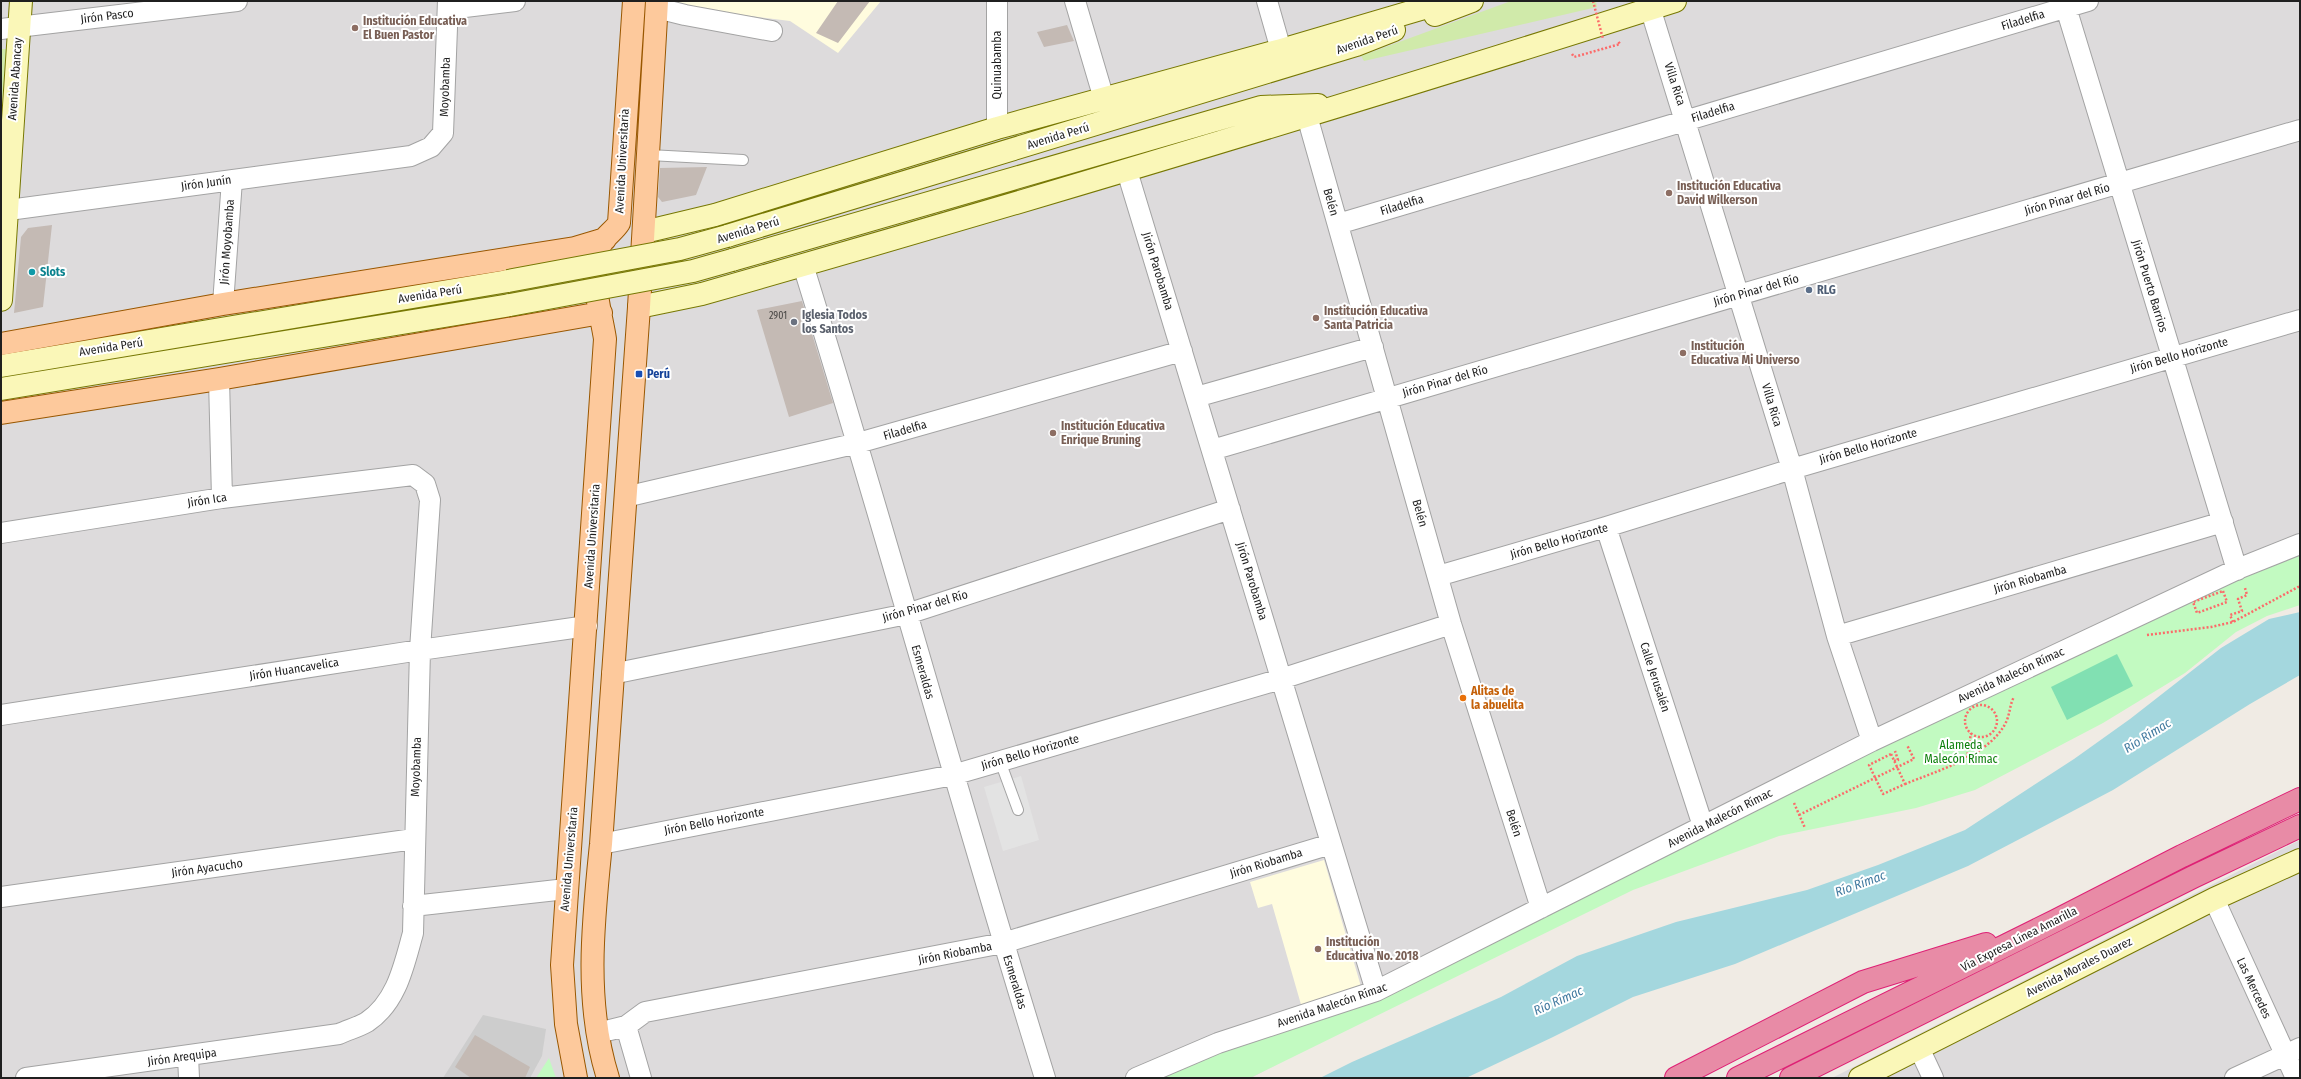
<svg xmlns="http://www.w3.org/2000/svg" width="2301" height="1079" viewBox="0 0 2301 1079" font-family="'Fira Sans Condensed',sans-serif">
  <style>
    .residential { fill: #dddbdc }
    .education { fill: #fffcde }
    .religious { fill: #cdcdcd }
    .grass { fill: #d0eaaa }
    .park { fill: #c2fac1 }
    .pitch { fill: #81e0b2 }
    .parking { fill: #e3e3e3 }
    .water { fill: #a4d7de }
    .building { fill: #c4bab4 }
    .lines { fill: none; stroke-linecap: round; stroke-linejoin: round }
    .lane-casing { stroke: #a3a3a3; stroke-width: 12 }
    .street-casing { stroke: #a3a3a3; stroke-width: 22 }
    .secondary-casing { stroke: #777803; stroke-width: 24 }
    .primary-casing { stroke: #995700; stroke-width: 24 }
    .highway-casing { stroke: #de2175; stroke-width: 24 }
    .path { stroke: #fc6a69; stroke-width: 2.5; stroke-dasharray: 2 2; stroke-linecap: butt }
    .lane { stroke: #fff; stroke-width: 10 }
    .street { stroke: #fff; stroke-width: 20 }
    .secondary { stroke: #faf7b8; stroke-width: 22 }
    .primary { stroke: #fdc99c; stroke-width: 22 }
    .highway { stroke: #e88ba6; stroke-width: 22 }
    .secondary-bridge-casing { stroke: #777803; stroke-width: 24; stroke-linecap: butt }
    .path-bridge { stroke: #fc6a69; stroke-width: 2.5; stroke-dasharray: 2 2; stroke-linecap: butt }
    .secondary-bridge { stroke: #faf7b8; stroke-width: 22 }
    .education-dot { fill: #8d6e63; stroke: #fff; stroke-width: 1.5 }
    .culture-dot { fill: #0f9aa8; stroke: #fff; stroke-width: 1.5 }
    .service-dot { fill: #5c6f8a; stroke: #fff; stroke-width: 1.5 }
    .worship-dot { fill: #6b7280; stroke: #fff; stroke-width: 1.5 }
    .transit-dot { fill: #1a4fb4; stroke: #fff; stroke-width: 1.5 }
    .food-dot { fill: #e8710a; stroke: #fff; stroke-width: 1.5 }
    .labels { text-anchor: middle; stroke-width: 4; stroke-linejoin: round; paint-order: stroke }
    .number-label { font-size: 10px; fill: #484644 }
    .street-label { font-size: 12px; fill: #1f1f1f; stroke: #fff }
    .education-label { font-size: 12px; font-weight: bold; fill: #785e54; stroke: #fff; text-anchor: start }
    .culture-label { font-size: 12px; font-weight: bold; fill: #0d838f; stroke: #fff; text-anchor: start }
    .service-label { font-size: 12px; font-weight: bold; fill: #4e5e75; stroke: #fff; text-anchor: start }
    .worship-label { font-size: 12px; font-weight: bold; fill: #5b616d; stroke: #fff; text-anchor: start }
    .transit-label { font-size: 12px; font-weight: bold; fill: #164399; stroke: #fff; text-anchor: start }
    .food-label { font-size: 12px; font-weight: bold; fill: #c56008; stroke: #fff; text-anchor: start }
    .park-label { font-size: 12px; fill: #0c7f0a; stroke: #fff }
    .water-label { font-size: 13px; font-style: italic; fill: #437ba0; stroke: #fff }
  </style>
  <rect width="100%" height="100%" fill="#f0ebe4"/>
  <!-- residential -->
  <path class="residential" d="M 1,1 L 2300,1 L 2300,594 L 1702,852 L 1449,973 L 1251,1078 L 1,1078 Z
    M 2300,840 L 2300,1078 L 1832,1078 L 1958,1014 Z"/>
  <!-- education -->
  <path class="education" d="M 674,1 L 881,1 L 838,53 L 790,21 L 674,6 Z
    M 1324,860 L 1362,990 L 1302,1008 L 1272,904 L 1258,908 L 1250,882 Z"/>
  <!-- religious -->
  <path class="religious" d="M 483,1015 L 546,1029 L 542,1056 L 530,1078 L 443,1078 Z"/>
  <!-- grass -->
  <path class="grass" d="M 1511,1 L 1596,1 L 1597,7 L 1364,61 L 1361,56 Z
    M 1,49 L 7,49 L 1,118 Z"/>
  <!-- park -->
  <path class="park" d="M 2300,550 L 2300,605 L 2267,616 L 2236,632 L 2185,673 L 2103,723 L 1975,790 L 1916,808 L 1779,836 L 1633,890 L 1250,1078 L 1152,1078 L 1237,1042 L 1353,1008 L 1879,746 Z
    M 549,1058 L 556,1078 L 536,1078 Z"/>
  <!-- pitch -->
  <path class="pitch" d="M 2117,654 L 2133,686 L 2067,720 L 2051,687 Z"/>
  <!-- parking -->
  <path class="parking" d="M 1021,776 L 1039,840 L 1003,851 L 984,787 Z"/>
  <!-- water -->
  <path class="water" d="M 2300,612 L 2300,675 L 2250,704 L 2113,790 L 1968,866 L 1735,964 L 1633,997 L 1553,1037 L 1466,1078 L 1320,1078 L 1352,1062 L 1501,997 L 1577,956 L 1676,922 L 1807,890 L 1878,865 L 1965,830 L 2074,759 L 2130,719 L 2221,648 L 2269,619 Z"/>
  <!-- building -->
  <path class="building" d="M 838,1 L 870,1 L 838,43 L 816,33 Z
    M 1067,25 L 1074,41 L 1044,47 L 1037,32 Z
    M 707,167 L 696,195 L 662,202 L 658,197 L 660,168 Z
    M 52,225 L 43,307 L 14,313 L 21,237 L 28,228 Z
    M 802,301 L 833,403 L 789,417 L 757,310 Z
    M 475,1035 L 530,1067 L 525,1078 L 471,1078 L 455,1067 Z"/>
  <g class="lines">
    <defs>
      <path id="lane" d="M 649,155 L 743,160
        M 1000,761 L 1018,810"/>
      <path id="street" d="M 997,1 L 997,128
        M 1075,1 L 1104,99
        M 1267,1 L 1281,50
        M 1648,1 L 1792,469 L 1837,636 L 1872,741
        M 2064,1 L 2237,570
        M 657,8 L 685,15 L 772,31
        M 448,9 L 515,1
        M 1,29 L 237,1
        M 1307,116 L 1451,624 L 1541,908
        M 1127,171 L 1376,991
        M 1,211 L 411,156 L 431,147 L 443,133 L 448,1
        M 1338,224 L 2088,1
        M 803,265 C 887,535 961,808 1045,1078
        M 223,304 L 232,180
        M 219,379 L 222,498
        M 1196,397 L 1373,347
        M 1212,450 L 2300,130
        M 625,497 L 858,443 L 1182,351
        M 1606,527 L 1703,826
        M 1,533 L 222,498 L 413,475 L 425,484 L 430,500 L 420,650 L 413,933 C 404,965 397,1002 367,1022 C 359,1027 347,1030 339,1034 L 26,1078
        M 1438,576 L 1606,527 L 1792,469 L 2300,320
        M 1837,636 L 2223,522
        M 612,674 L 907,614 L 1230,509
        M 1,715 L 420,650 L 587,626
        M 601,844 L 953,775 L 1281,679 L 1451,624
        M 1,897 L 414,839
        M 2214,899 L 2296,1078
        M 413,906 L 566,889
        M 626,1026 L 641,1078
        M 598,1033 L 626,1026 L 645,1012 L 1003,943 L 1331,844
        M 1919,1048 L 1933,1078
        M 188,1056 L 189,1078
        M 1136,1078 L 1218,1043 L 1376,991 L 1872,741 L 2240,568 L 2300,544
        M 2235,1078 L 2300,1048"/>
      <path id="secondary" d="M 1435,15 L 1472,1
        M 644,232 L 715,215 L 997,128 L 1281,50 L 1448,1
        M 727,236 L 1356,45 L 1394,30
        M 732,260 L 1261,107 L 1318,105
        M 1,300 L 21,1
        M 639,307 L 702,294 C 1028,201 1352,104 1675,1
        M 1,366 L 508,281
        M 1,389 L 510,305
        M 1860,1078 L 2214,899 L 2300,860"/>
      <path id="primary" d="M 1,344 L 223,304 L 575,248 L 605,239
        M 1,413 L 219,379 L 601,313
        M 576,1078 L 566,1024 L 562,965 L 605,339 C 601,312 587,269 601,244 C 605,236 614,231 619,223 L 634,1
        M 608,1078 C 584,1002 593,922 601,844 L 639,307 L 657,1"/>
      <path id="highway" d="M 1676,1078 L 1863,982 L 1986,944
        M 1738,1078 L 2055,921 L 2182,856 L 2300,799
        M 1791,1078 L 2193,877 L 2300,826"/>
    </defs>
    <!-- lane casing -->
    <use href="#lane" class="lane-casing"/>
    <!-- street casing -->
    <use href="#street" class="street-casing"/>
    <!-- secondary casing -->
    <use href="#secondary" class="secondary-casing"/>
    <!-- primary casing -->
    <use href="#primary" class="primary-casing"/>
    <!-- highway casing -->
    <use href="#highway" class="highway-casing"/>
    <!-- path -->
    <path class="path" d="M 1572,54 L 1574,57 L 1620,44 L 1618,41
      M 2223,591 L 2227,602 L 2197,613 L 2193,602 Z
      M 2233,622 L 2230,615 L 2242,611 L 2238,599 L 2247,595 L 2245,588
      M 2147,635 L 2211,627 L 2233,622 L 2300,586
      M1965 721a16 16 0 1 1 32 0a16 16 0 1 1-32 0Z
      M 1891,754 L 1905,784 L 1883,794 L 1869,765 Z
      M 1967,758 L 1971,733
      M 1894,761 L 1898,760 L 1895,751
      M 1905,784 C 1937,771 1992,755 2007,720 C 2010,712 2010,704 2014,697
      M 1794,803 L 1805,828
      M 1799,815 L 1914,759 L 1907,745"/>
    <!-- lane -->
    <use href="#lane" class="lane"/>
    <!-- street -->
    <use href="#street" class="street"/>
    <!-- secondary -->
    <use href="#secondary" class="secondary"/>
    <!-- primary -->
    <use href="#primary" class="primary"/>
    <!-- highway -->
    <use href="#highway" class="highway"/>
    <defs>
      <path id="secondary-bridge" d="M 508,281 L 680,249 L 727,236
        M 510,305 L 693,271 L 732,260"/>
    </defs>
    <!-- secondary-bridge casing -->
    <use href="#secondary-bridge" class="secondary-bridge-casing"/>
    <!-- path-bridge -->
    <path class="path-bridge" d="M 1593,1 L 1603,39"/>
    <!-- secondary-bridge -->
    <use href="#secondary-bridge" class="secondary-bridge"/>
  </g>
  <!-- markers -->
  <g class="education-dot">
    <circle cx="355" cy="28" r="4"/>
    <circle cx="1669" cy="193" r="4"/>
    <circle cx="1316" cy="318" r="4"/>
    <circle cx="1683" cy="353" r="4"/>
    <circle cx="1053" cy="433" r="4"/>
    <circle cx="1318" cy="949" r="4"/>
  </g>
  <circle class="culture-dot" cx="32" cy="272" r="4"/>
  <circle class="service-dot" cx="1809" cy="290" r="4"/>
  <circle class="worship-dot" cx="794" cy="322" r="4"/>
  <rect class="transit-dot" x="635" y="370" width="8" height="8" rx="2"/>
  <circle class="food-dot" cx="1463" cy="698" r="4"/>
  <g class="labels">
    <!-- number labels -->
    <g class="number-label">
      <text x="778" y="319">2901</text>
    </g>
    <!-- street labels -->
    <g class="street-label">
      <text transform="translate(107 16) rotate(-7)" y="4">Jirón Pasco</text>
      <text transform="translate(2023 20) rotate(-17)" y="4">Filadelfia</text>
      <text transform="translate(1367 40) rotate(-19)" y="4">Avenida Perú</text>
      <text transform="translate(997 65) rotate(-90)" y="4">Quinuabamba</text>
      <text transform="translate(15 79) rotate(-86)" y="4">Avenida Abancay</text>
      <text transform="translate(1675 84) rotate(72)" y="4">Villa Rica</text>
      <text transform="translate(445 87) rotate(-88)" y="4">Moyobamba</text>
      <text transform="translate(1713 112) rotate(-17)" y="4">Filadelfia</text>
      <text transform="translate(1058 136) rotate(-17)" y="4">Avenida Perú</text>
      <text transform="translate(622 161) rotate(-87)" y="4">Avenida Universitaria</text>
      <text transform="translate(206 183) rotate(-8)" y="4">Jirón Junín</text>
      <text transform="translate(2067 199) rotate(-16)" y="4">Jirón Pinar del Río</text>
      <text transform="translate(1331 202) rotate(74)" y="4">Belén</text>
      <text transform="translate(1402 205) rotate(-17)" y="4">Filadelfia</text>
      <text transform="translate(748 230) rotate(-17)" y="4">Avenida Perú</text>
      <text transform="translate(227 242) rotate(-86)" y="4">Jirón Moyobamba</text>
      <text transform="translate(1158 271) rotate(73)" y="4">Jirón Parobamba</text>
      <text transform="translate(2150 286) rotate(73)" y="4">Jirón Puerto Barrios</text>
      <text transform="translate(1756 290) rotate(-16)" y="4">Jirón Pinar del Río</text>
      <text transform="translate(430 294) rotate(-9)" y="4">Avenida Perú</text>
      <text transform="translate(111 347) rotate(-9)" y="4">Avenida Perú</text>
      <text transform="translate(2179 355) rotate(-16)" y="4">Jirón Bello Horizonte</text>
      <text transform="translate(1445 381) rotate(-16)" y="4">Jirón Pinar del Río</text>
      <text transform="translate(1772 405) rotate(73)" y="4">Villa Rica</text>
      <text transform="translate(905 430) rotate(-16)" y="4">Filadelfia</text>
      <text transform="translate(1868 446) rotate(-16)" y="4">Jirón Bello Horizonte</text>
      <text transform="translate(207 500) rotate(-9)" y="4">Jirón Ica</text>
      <text transform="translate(1420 513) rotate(74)" y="4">Belén</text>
      <text transform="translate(592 536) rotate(-86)" y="4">Avenida Universitaria</text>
      <text transform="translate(1559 541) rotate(-16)" y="4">Jirón Bello Horizonte</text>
      <text transform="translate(2030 579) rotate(-16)" y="4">Jirón Riobamba</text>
      <text transform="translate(1252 581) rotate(73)" y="4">Jirón Parobamba</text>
      <text transform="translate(925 606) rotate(-16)" y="4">Jirón Pinar del Río</text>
      <text transform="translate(294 669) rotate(-9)" y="4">Jirón Huancavelica</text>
      <text transform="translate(923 672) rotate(74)" y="4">Esmeraldas</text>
      <text transform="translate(2011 675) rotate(-25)" y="4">Avenida Malecón Rímac</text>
      <text transform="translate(1655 677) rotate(72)" y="4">Calle Jerusalén</text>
      <text transform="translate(1030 752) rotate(-16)" y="4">Jirón Bello Horizonte</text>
      <text transform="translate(416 767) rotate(-88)" y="4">Moyobamba</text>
      <text transform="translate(1720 818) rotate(-27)" y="4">Avenida Malecón Rímac</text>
      <text transform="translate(714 821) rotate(-11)" y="4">Jirón Bello Horizonte</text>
      <text transform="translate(1514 823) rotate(72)" y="4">Belén</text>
      <text transform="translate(569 859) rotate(-85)" y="4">Avenida Universitaria</text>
      <text transform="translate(1266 863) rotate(-17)" y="4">Jirón Riobamba</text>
      <text transform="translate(207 868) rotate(-8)" y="4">Jirón Ayacucho</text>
      <text transform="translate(2019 939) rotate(-27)" y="4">Vía Expresa Línea Amarilla</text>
      <text transform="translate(955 953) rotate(-11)" y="4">Jirón Riobamba</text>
      <text transform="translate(2079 967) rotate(-27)" y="4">Avenida Morales Duarez</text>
      <text transform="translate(1015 982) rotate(73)" y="4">Esmeraldas</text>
      <text transform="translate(2254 988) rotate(65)" y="4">Las Mercedes</text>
      <text transform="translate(1332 1005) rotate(-19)" y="4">Avenida Malecón Rímac</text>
      <text transform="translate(182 1057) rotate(-8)" y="4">Jirón Arequipa</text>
    </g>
    <!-- education labels -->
    <g class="education-label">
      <text x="363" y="25">Institución Educativa<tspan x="363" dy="14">El Buen Pastor</tspan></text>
      <text x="1677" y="190">Institución Educativa<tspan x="1677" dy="14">David Wilkerson</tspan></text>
      <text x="1324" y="315">Institución Educativa<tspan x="1324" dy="14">Santa Patricia</tspan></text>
      <text x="1691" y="350">Institución<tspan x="1691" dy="14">Educativa Mi Universo</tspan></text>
      <text x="1061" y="430">Institución Educativa<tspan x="1061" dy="14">Enrique Bruning</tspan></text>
      <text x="1326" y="946">Institución<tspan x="1326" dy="14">Educativa No. 2018</tspan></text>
    </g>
    <!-- culture labels -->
    <g class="culture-label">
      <text x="40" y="276">Slots</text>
    </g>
    <!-- service labels -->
    <g class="service-label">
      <text x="1817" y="294">RLG</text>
    </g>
    <!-- worship labels -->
    <g class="worship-label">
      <text x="802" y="319">Iglesia Todos<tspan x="802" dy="14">los Santos</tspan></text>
    </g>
    <!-- transit labels -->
    <g class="transit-label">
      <text x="647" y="378">Perú</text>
    </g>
    <!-- food labels -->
    <g class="food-label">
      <text x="1471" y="695">Alitas de<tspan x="1471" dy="14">la abuelita</tspan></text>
    </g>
    <!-- park labels -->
    <g class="park-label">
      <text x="1961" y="749">Alameda<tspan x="1961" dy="14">Malecón Rímac</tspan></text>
    </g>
    <!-- water labels -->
    <g class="water-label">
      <text transform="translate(2147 735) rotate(-32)" y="5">Río Rímac</text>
      <text transform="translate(1860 883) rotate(-20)" y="5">Río Rímac</text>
      <text transform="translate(1558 1000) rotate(-24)" y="5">Río Rímac</text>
    </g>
  </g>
  <!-- border -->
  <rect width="2301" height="1079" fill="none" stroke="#1f1f1f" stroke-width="4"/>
</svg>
